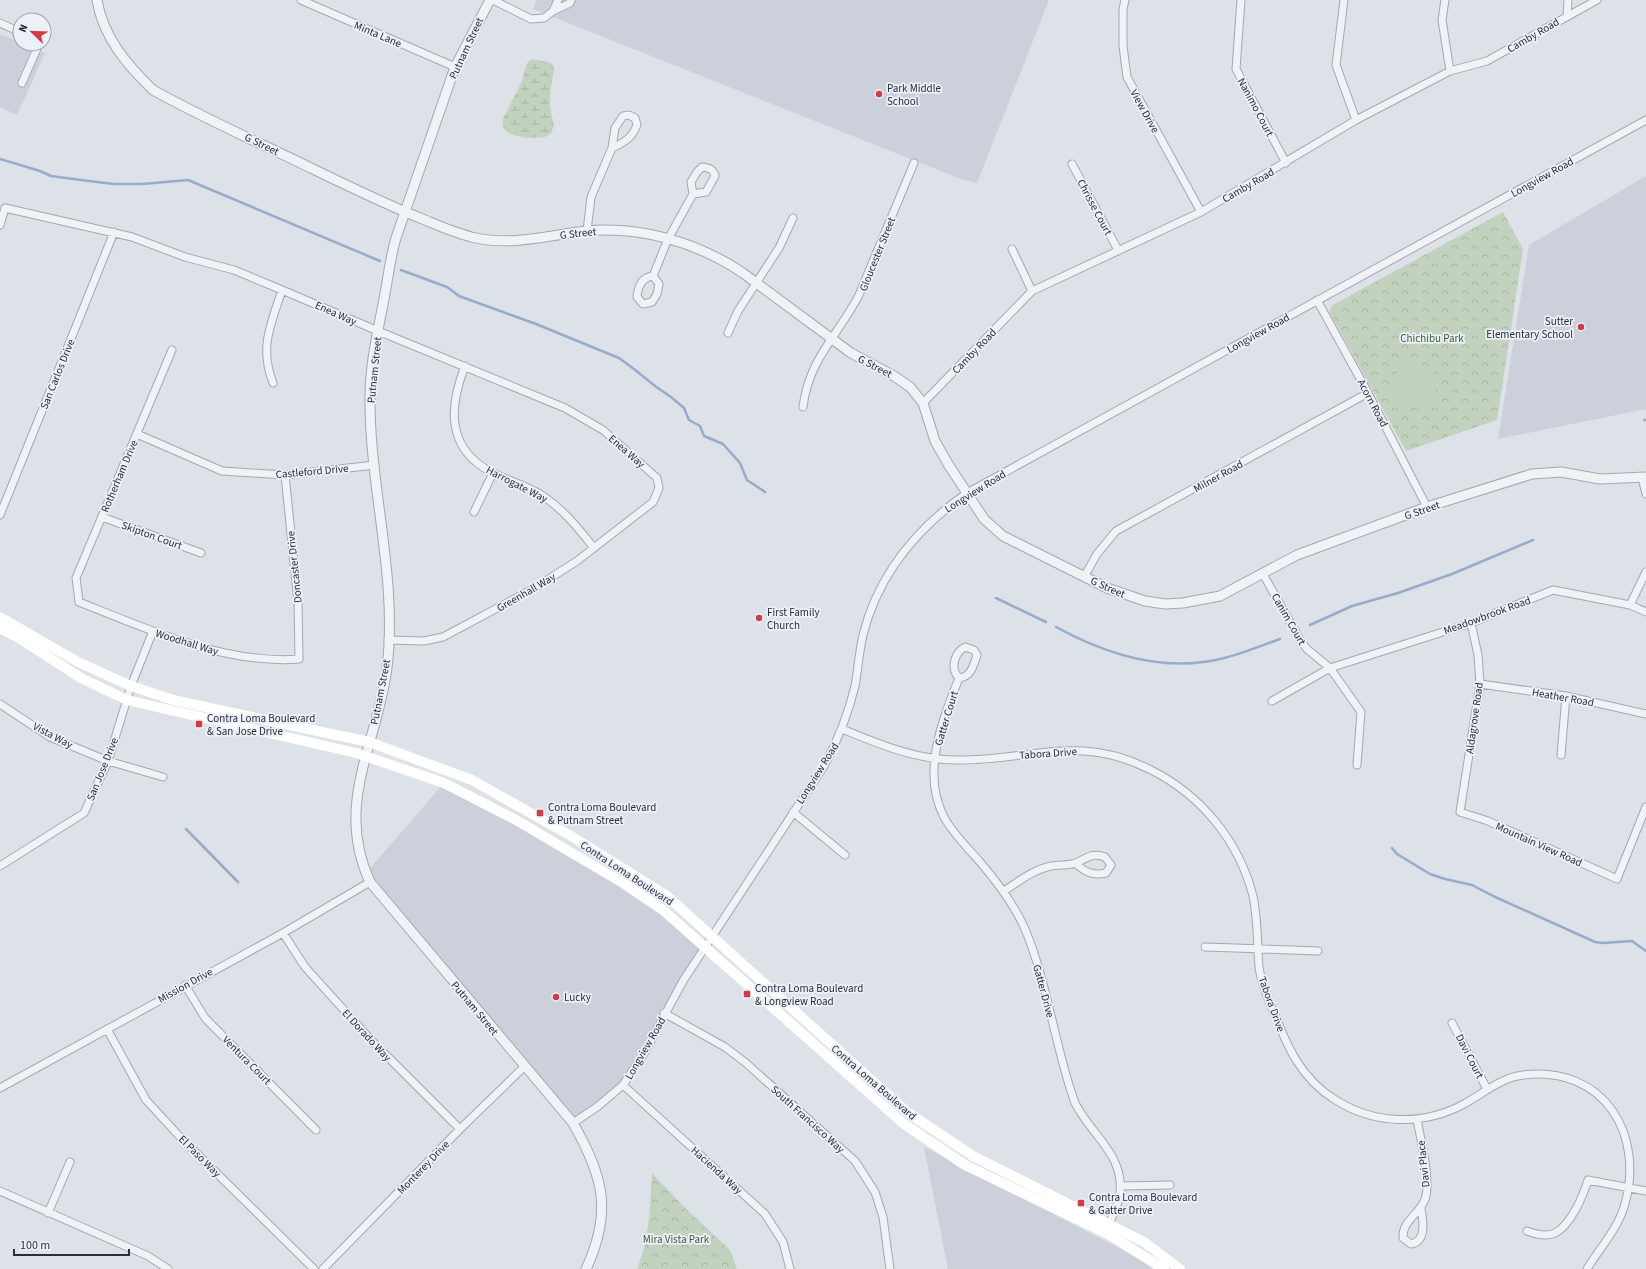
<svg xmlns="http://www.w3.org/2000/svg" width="1646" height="1269" viewBox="0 0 1646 1269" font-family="'Source Sans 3',sans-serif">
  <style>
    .built { fill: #cbd0da }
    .wetland { fill: url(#wetland-marsh) }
    .park { fill: url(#park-crowns) }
    .garden { fill: #c2d2be }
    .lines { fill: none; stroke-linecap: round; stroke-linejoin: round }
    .stream { stroke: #96acca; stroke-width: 2.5 }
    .minor-casing { stroke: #a2a8b2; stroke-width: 9 }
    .tertiary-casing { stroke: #a2a8b2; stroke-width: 11 }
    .minor { stroke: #f0f2f6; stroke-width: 7 }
    .tertiary { stroke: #f0f2f6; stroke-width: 9 }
    .secondary { stroke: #fff; stroke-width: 10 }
    .poi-dot { fill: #d43b49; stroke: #edf0f6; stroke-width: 1.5 }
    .labels { text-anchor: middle; stroke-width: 3.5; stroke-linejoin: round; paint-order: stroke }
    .street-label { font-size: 11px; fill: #262e3f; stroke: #edf0f6 }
    .poi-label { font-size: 11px; fill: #262e3f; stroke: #edf0f6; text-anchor: start }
    .park-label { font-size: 11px; fill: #385c33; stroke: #edf0f6 }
  </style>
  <defs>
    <pattern id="wetland-marsh" width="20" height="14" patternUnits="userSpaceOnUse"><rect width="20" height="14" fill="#c2d2be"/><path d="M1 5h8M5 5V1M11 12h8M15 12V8" fill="none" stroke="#a7b5a4"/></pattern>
    <pattern id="park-crowns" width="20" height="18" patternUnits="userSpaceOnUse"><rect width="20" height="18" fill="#c2d2be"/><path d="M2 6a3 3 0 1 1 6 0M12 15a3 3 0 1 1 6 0" fill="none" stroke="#a7b5a4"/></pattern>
  </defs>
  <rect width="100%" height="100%" fill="#dde1e8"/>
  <!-- built -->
  <path class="built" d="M 537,0 L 1049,0 L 977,183 L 961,179 L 533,9 Z
    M 0,34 L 45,53 L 17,115 L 0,107 Z
    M 1646,176 L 1646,409 L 1498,439 L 1529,245 Z
    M 444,783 L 623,883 L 704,948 L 623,1085 L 573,1123 L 366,873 Z
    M 924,1147 L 1138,1258 L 1153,1269 L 948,1269 Z"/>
  <!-- wetland -->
  <path class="wetland" d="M 532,59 L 548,62 L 553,65 L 554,70 L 550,93 L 550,107 L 554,126 L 551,133 L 545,137 L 526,138 L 510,134 L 503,127 L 503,119 L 522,81 L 527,63 Z"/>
  <!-- park -->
  <path class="park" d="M 1503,212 L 1523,249 L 1497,420 L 1406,451 L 1330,313 L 1330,309 L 1333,305 Z
    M 652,1173 L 685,1208 L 730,1250 L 737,1269 L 637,1269 C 650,1239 650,1205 652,1173 Z"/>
  <!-- garden -->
  <path class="garden" d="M 1405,362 L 1440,375 L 1441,379 L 1428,410 L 1425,412 L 1390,398 L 1389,394 L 1401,363 Z"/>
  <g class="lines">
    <!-- stream -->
    <path class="stream" d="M 0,159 L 40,171 L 51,176 L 81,180 L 114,184 L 142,184 L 188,180 L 380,261
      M 401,270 L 447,287 L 459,296 L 536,324 L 619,358 L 634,369 L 655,386 L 671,397 L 684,408 L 689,420 L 700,426 L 704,436 L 723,444 L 740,463 L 747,480 L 765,492
      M 1644,420 L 1646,420
      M 996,598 L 1046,622
      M 1310,625 L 1352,606 L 1398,593 L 1452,574 L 1533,540
      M 1056,627 C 1100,651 1152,669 1203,662 C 1229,659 1255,648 1280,639
      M 186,829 L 238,882
      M 1392,848 L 1397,854 L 1430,874 L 1445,879 L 1472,885 L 1493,896 L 1595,942 L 1603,943 L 1632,941 L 1646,951"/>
    <defs>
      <path id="minor" d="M 301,0 L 455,67
        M 493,0 L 531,19 L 544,18 L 553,11 L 570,3 L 571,0
        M 1125,0 L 1123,9 L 1123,46 L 1127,77 L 1201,212
        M 1241,0 L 1236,69 L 1286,163
        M 1344,0 L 1336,65 L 1356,120
        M 1445,0 L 1442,20 L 1450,71
        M 553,11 L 558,0
        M 1567,16 L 1568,0
        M 0,23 L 20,32
        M 22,83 L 39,44
        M 1072,164 L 1118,250
        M 0,225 L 5,208 L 132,237 L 185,257 L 234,270 L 282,290 L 378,331 L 565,408 L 603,430 L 657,478 L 659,488 L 653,502 L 577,561 L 533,589 L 443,637 L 424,641 L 388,640
        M 587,231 L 591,197 L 612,148 L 615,128 L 623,116 L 629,115 L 635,118 L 637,125 C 632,138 625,142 612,148
        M 1012,249 L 1032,291
        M 653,276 L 668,239 L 693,194 L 691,182 L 697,172 L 702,167 C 710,168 713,169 715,176 L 706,192 L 693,194
        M 653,276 L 659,284 L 657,294 L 652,302 L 643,304 L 637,297 C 638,287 642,277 653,276 Z
        M 1317,300 L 1368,393 L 1427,507
        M 728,333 L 738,311 L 779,248 L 793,218
        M 172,350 L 76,578 L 79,602 C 147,629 226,665 299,659 L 298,602 L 285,475
        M 465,366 C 449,407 446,448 491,472 C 508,481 527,485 543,496 C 564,510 579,529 594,548
        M 273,383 C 259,347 271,324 282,290
        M 923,403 L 1032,291 L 1201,212 L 1356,120 L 1450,71 L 1487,61 L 1597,0
        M 803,407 C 809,358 838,336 859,295 L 914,163
        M 137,434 L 222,471 L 285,475 L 375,465
        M 1642,478 L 1646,494
        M 474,512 L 493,473
        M 0,515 L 114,232
        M 102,517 L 201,553
        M 1263,574 L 1300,640 L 1307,649 L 1330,668 L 1361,712 L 1357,765
        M 1084,577 L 1097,554 L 1116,531 L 1368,393
        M 1630,605 L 1646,572
        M 1471,623 L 1478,655 L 1480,684 L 1460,812 L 1488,821 L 1617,879 L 1646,807
        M 965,647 L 974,650 L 977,655 C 973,666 972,676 959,678 C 950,669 954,653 965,647 Z
        M 959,678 C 942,721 921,773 944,817 C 953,834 968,848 980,862 C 998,883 1014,904 1025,929 C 1048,984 1055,1048 1075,1103 C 1091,1135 1124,1154 1120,1193 C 1119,1206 1110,1216 1109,1228
        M 1480,684 L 1566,696 L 1646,714
        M 1272,701 L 1330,668 L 1471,623 L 1553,590 L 1630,605 L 1646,612
        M 0,704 L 50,737 L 108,761 L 163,777
        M 842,729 C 879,744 916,760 957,760 C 1029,761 1079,733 1151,770 C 1201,795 1239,841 1253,896 C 1258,920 1257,943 1259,967 C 1261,983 1268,998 1274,1013 C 1288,1048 1301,1078 1334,1099 C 1374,1125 1423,1126 1464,1104 C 1484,1093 1500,1078 1523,1075 C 1604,1065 1646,1135 1624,1207 C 1617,1230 1599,1249 1587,1269
        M 1561,755 L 1566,696
        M 793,812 L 845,855
        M 0,866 L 84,813 L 108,761 L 131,686 L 153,631
        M 1004,891 C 1019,881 1033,870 1051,866 C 1059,864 1069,866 1076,863 C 1087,858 1093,852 1105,857 L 1111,865 L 1106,873 C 1092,876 1085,872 1075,863
        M 283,933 L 305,967 L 372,1041 L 460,1129
        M 1205,947 L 1318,951
        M 185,985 L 205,1018 L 316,1130
        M 664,1013 L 725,1047 L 746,1063 L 855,1161 L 875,1192 L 883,1217 L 890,1269
        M 1452,1023 L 1487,1089
        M 107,1029 L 146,1100 L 181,1138 L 314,1269
        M 623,1085 L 765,1214 L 783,1242 L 790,1269
        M 0,1088 L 283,933 L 370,882
        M 1417,1120 C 1421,1140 1430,1177 1426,1196 C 1422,1214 1402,1219 1403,1238 L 1411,1244 C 1427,1242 1423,1219 1421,1208
        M 573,1123 L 597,1107 L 623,1085 L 643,1055 L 683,981 L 824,766 C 838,740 848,715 855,686 C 858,670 859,652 863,635 C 878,575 917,528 967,493 L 1646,120
        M 1121,1186 L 1170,1185
        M 0,1191 L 148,1256 L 168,1269
        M 48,1213 L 70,1162
        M 1527,1231 C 1535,1234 1547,1237 1555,1233 C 1571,1225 1583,1196 1588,1180 L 1646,1191
        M 323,1269 L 460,1129 L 525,1066"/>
      <path id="tertiary" d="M 97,0 C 103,37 127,65 153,90 C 205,119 260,143 313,169 C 350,187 387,205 425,220 C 442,227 458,234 476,238 C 513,246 550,235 586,231 C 641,226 697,242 743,273 L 851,353 L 894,376 L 910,387 L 923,403 L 935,441 L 948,464 L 984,519 L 1003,536 L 1107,588 L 1145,601 L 1165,604 L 1183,603 L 1220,596 L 1297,555 L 1427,507 L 1532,474 L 1561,472 L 1600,479 L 1646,477
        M 490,0 L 455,67 L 396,238 C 390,258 388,279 384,299 C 378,331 370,364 370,396 C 369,487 398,577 387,668 C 377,745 334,804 370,882 L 573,1123 C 603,1176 613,1211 586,1269"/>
    </defs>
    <!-- minor casing -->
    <use href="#minor" class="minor-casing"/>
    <!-- tertiary casing -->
    <use href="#tertiary" class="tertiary-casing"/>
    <!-- minor -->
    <use href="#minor" class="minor"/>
    <!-- tertiary -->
    <use href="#tertiary" class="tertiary"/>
    <!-- secondary -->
    <path class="secondary" d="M 0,617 L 78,662 L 131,686 L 173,700 L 369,742 L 472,780 L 571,836 L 667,896 L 907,1112 L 973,1156 L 1144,1242 L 1180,1269
      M 0,628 L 19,638 L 81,678 L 127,700 L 356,753 L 444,783 L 516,820 L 623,883 L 663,910 L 904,1124 L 965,1165 L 1108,1234 L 1164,1269"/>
  </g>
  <!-- markers -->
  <g class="poi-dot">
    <circle cx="879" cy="94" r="4"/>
    <circle cx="1581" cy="327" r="4"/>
    <circle cx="759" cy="618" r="4"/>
    <rect x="195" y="720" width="8" height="8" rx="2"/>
    <rect x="536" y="809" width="8" height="8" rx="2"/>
    <rect x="743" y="990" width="8" height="8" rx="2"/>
    <circle cx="556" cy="997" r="4"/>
    <rect x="1077" y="1199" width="8" height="8" rx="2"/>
  </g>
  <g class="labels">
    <!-- street labels -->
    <g class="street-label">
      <text transform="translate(378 34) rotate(23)" y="4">Minta Lane</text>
      <text transform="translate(1533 35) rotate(-30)" y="4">Camby Road</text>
      <text transform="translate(466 48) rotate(-65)" y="4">Putnam Street</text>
      <text transform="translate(1256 107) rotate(62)" y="4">Nanimo Court</text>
      <text transform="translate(1145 111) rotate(61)" y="4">View Drive</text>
      <text transform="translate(262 144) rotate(26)" y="4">G Street</text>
      <text transform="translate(1542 177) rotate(-29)" y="4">Longview Road</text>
      <text transform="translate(1248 185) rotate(-30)" y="4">Camby Road</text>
      <text transform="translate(1095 207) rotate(62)" y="4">Chrisse Court</text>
      <text transform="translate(578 233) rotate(-6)" y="4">G Street</text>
      <text transform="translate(877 254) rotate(-68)" y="4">Gloucester Street</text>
      <text transform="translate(336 313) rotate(24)" y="4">Enea Way</text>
      <text transform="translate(1258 333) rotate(-29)" y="4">Longview Road</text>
      <text transform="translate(974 351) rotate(-46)" y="4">Camby Road</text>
      <text transform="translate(875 366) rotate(27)" y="4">G Street</text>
      <text transform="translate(374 370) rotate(-84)" y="4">Putnam Street</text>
      <text transform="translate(57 374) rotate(-68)" y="4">San Carlos Drive</text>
      <text transform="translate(1373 403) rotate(62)" y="4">Acorn Road</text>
      <text transform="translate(627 451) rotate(41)" y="4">Enea Way</text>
      <text transform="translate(312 471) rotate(-5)" y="4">Castleford Drive</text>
      <text transform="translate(119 476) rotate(-67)" y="4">Rotherham Drive</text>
      <text transform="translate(1218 476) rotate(-29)" y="4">Milner Road</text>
      <text transform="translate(517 484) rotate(27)" y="4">Harrogate Way</text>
      <text transform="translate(975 491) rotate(-32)" y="4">Longview Road</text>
      <text transform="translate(1422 510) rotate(-19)" y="4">G Street</text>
      <text transform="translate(152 535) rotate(20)" y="4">Skipton Court</text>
      <text transform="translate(294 567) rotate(-96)" y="4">Doncaster Drive</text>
      <text transform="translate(1108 587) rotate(24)" y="4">G Street</text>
      <text transform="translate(526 592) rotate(-30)" y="4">Greenhall Way</text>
      <text transform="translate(1487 615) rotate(-20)" y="4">Meadowbrook Road</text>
      <text transform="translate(1289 619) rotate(60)" y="4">Canim Court</text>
      <text transform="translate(187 642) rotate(17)" y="4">Woodhall Way</text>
      <text transform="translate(380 692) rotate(-79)" y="4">Putnam Street</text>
      <text transform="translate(1563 697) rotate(10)" y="4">Heather Road</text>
      <text transform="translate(946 718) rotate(-73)" y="4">Gatter Court</text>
      <text transform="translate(1474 718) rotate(-82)" y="4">Aldagrove Road</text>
      <text transform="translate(53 735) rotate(28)" y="4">Vista Way</text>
      <text transform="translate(1048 753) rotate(-4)" y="4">Tabora Drive</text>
      <text transform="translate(102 769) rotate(-68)" y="4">San Jose Drive</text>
      <text transform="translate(817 773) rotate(-58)" y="4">Longview Road</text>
      <text transform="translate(1539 844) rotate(24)" y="4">Mountain View Road</text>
      <text transform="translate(627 873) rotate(33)" y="4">Contra Loma Boulevard</text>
      <text transform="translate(185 985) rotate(-29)" y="4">Mission Drive</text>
      <text transform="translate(1044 991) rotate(75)" y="4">Gatter Drive</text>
      <text transform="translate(1272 1004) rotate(70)" y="4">Tabora Drive</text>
      <text transform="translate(475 1008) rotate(50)" y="4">Putnam Street</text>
      <text transform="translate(367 1035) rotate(47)" y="4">El Dorado Way</text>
      <text transform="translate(645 1048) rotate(-60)" y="4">Longview Road</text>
      <text transform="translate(1470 1056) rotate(63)" y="4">Davi Court</text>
      <text transform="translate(247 1060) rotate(45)" y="4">Ventura Court</text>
      <text transform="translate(874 1082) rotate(41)" y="4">Contra Loma Boulevard</text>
      <text transform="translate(808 1119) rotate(42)" y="4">South Francisco Way</text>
      <text transform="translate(200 1156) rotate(45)" y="4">El Paso Way</text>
      <text transform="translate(1423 1164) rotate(-96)" y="4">Davi Place</text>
      <text transform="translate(423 1167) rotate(-46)" y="4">Monterey Drive</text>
      <text transform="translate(717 1170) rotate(42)" y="4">Hacienda Way</text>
    </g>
    <!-- poi labels -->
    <g class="poi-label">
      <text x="887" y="92">Park Middle<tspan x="887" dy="13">School</tspan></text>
      <text x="1573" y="325" text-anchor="end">Sutter<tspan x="1573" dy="13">Elementary School</tspan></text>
      <text x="767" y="616">First Family<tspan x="767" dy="13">Church</tspan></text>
      <text x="207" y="722">Contra Loma Boulevard<tspan x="207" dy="13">&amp; San Jose Drive</tspan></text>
      <text x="548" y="811">Contra Loma Boulevard<tspan x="548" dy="13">&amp; Putnam Street</tspan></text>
      <text x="755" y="992">Contra Loma Boulevard<tspan x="755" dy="13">&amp; Longview Road</tspan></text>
      <text x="564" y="1001">Lucky</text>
      <text x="1089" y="1201">Contra Loma Boulevard<tspan x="1089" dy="13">&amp; Gatter Drive</tspan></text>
    </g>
    <!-- park labels -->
    <g class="park-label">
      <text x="1432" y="342">Chichibu Park</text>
      <text x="676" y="1243">Mira Vista Park</text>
    </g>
  </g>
  <!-- north arrow -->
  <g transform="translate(32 32) rotate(293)"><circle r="19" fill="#edf0f6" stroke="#9da2ad"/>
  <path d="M0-3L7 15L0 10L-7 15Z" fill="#d43b49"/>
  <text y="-6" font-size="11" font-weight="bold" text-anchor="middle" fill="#262e3f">N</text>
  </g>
  <!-- scale -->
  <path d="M14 1249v6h115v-6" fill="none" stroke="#262e3f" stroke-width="2"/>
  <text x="20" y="1249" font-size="12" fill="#262e3f" stroke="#edf0f6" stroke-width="3" paint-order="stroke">100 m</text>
</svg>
